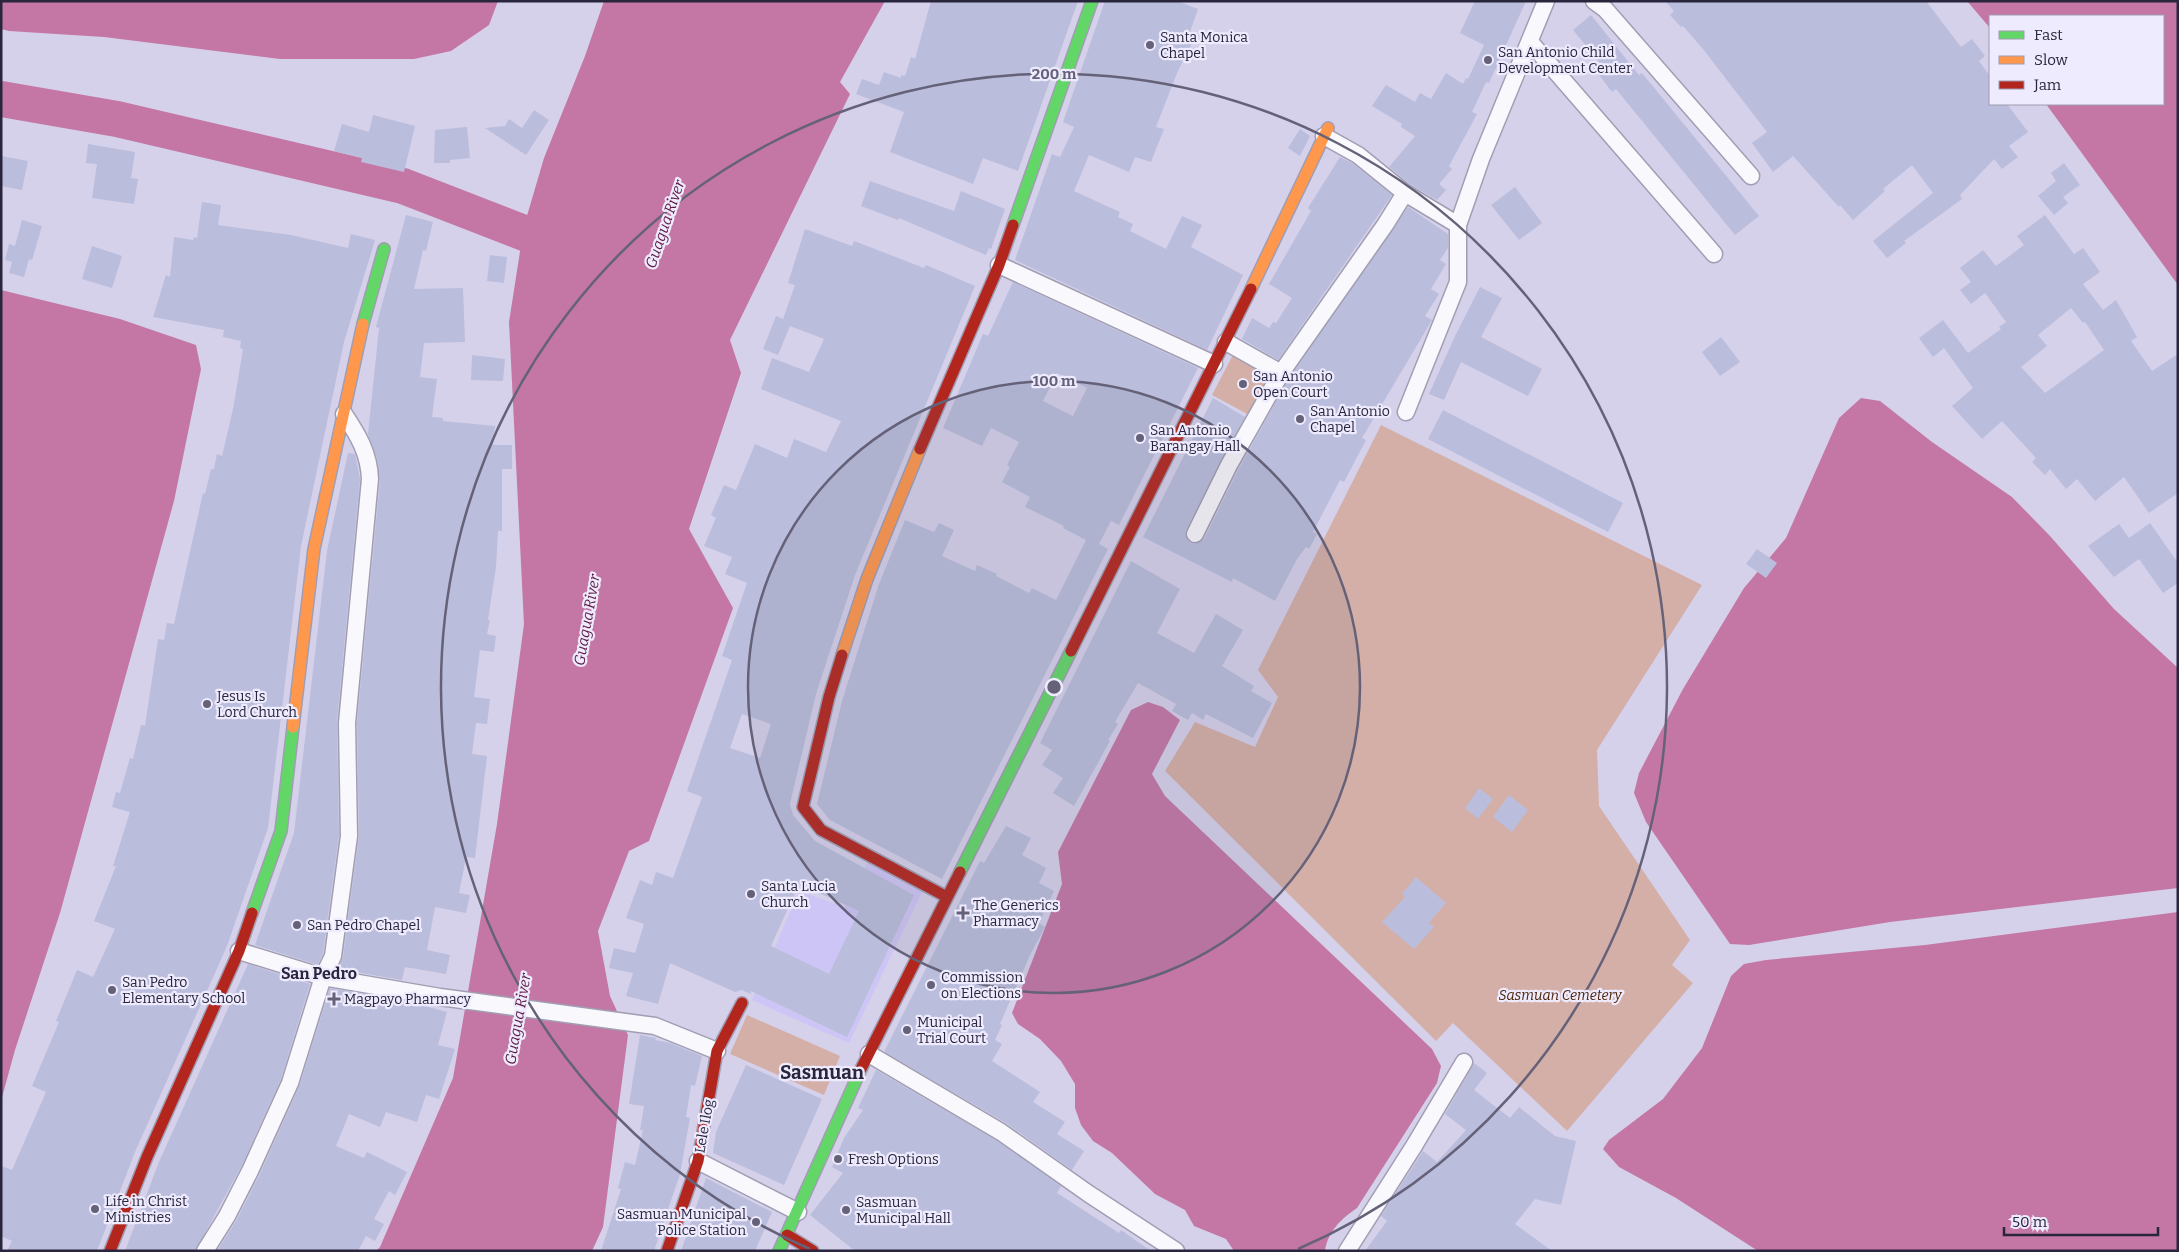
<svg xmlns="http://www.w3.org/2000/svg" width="2179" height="1252" viewBox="0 0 2179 1252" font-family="Bitter,serif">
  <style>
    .built { fill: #cdc5f5 }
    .green { fill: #d4afa7 }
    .water { fill: #c477a5 }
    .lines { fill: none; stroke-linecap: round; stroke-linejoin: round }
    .river { stroke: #c477a5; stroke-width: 36 }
    .building { fill: #babddb; fill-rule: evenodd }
    .street-casing { stroke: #a19eb3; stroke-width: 19 }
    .fast-casing { stroke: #a19eb3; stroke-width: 14 }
    .slow-casing { stroke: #a19eb3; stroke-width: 14 }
    .jam-casing { stroke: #a19eb3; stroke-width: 14 }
    .street { stroke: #f9f8fc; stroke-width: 16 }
    .fast { stroke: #63d668; stroke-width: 11 }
    .slow { stroke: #ff974d; stroke-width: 11 }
    .jam { stroke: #b3261e; stroke-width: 11 }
    .ring { fill: none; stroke: #656179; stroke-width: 2.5 }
    .poi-dot { fill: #656179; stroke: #eeebfe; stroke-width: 2 }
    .labels { text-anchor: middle; stroke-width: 4.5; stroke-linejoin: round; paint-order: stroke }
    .poi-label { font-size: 14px; fill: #29253c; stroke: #eeebfe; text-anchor: start }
    .park-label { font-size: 14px; font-style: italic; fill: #4d2408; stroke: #eeebfe }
    .street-label { font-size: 14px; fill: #29253c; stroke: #eeebfe }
    .water-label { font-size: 15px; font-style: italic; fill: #5d183d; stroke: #eeebfe }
    .quarter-label { font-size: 16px; font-weight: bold; fill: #29253c; stroke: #eeebfe }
    .district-label { font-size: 19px; font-weight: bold; fill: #29253c; stroke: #eeebfe }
    .centre { fill: #656179; stroke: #eeebfe; stroke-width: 2.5 }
    .ring-label { font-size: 15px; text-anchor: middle; font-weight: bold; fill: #656179; stroke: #eeebfe; stroke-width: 4.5; stroke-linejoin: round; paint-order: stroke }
  </style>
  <rect width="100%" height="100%" fill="#d5d1eb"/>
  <!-- built -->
  <path class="built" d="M 868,862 L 923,890 L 849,1043 L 752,1000 L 799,891 L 845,907 Z"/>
  <!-- green -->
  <path class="green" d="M 1235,351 L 1274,373 L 1251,416 L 1212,395 Z
    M 1381,425 L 1702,585 L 1597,750 L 1599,806 L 1690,940 L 1672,965 L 1693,983 L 1567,1131 L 1453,1023 L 1436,1041 L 1165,771 L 1195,722 L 1255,747 L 1278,697 L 1258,670 Z
    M 747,1015 L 840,1056 L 824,1095 L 730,1054 Z"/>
  <!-- water -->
  <path class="water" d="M 1,1 L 498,1 L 489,25 L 451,51 L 414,59 L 280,59 L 104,37 L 9,31 L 1,29 Z
    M 604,1 L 885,1 L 840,82 L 850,94 L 730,340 L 741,373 L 689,529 L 733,608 L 649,841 L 629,851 L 598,931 L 610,996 L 628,1035 L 603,1227 L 592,1251 L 376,1251 L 380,1247 L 453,1078 L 497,824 L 524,624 L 509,322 L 524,226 L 544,158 L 585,56 Z
    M 1967,1 L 2178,1 L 2178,285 L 2046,104 L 2163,104 L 2163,16 L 1990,16 L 1990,28 Z
    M 1,290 L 120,319 L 196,345 L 201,369 L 174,501 L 60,913 L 15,1050 L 1,1101 Z
    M 1861,398 L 1880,401 L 1932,442 L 2012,497 L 2050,536 L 2114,609 L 2178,668 L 2178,888 L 1890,922 L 1749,945 L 1730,944 L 1646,822 L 1634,793 L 1639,773 L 1683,689 L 1744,588 L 1786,538 L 1839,418 Z
    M 1148,702 L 1163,707 L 1180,720 L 1152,774 L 1165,796 L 1432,1049 L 1441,1066 L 1437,1083 L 1357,1208 C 1341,1219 1328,1231 1325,1251 L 1234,1251 L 1226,1239 L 1194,1226 L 1185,1210 L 1155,1194 L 1112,1153 L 1093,1141 L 1081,1125 L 1075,1108 L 1075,1084 L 1061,1061 L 1040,1039 L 1018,1024 L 1012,1013 L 1062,884 L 1058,852 L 1131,710 Z
    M 2178,912 L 2178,1251 L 1758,1251 L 1676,1198 L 1619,1167 L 1603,1149 L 1609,1140 L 1663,1099 L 1702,1048 L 1731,976 L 1744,964 L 1766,960 L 1925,945 Z"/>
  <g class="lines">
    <!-- river -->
    <path class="river" d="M 1,99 L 117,119 L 403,186 L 568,250"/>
  </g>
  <!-- building -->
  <path class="building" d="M 931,1 L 1078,1 L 1018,171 L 983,158 L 973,184 L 890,152 L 904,112 L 856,94 L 862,79 L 879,85 L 884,72 L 901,78 L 901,75 L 905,76 L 911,57 L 915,59 Z
    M 1105,1 L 1177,1 L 1198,9 L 1187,40 L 1192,42 L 1186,57 L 1185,56 L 1177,73 L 1156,127 L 1164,129 L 1151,162 L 1135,157 L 1129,172 L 1089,155 L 1074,191 L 1120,212 L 1118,217 L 1133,224 L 1130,231 L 1166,249 L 1182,216 L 1202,225 L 1191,247 L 1243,275 L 1207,350 L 1015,260 L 1052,154 L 1060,157 L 1074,127 L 1063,122 Z
    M 1475,1 L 1526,1 L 1489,83 L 1486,82 L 1472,112 L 1477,114 L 1449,166 L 1452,169 L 1439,184 L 1446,190 L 1437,200 L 1411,185 L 1389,167 L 1415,136 L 1401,127 L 1402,124 L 1372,106 L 1386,85 L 1415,102 L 1420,93 L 1431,99 L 1446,73 L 1463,84 L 1466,78 L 1468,79 L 1484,45 L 1460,33 Z
    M 1665,1 L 1926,1 L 1961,47 L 1972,39 L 1985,56 L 1979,61 L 1990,76 L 1990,104 L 2007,104 L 2028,132 L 2009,146 L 2018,157 L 2002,169 L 1994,159 L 1960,195 L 1962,199 L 1904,241 L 1906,243 L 1887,258 L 1873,241 L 1933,193 L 1912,165 L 1883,189 L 1885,191 L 1853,220 L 1840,205 L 1839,207 L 1793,156 L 1773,172 L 1752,143 L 1767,132 L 1703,49 L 1683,26 L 1681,27 L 1670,15 L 1674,11 Z
    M 1591,15 L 1639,75 L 1642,73 L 1759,216 L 1735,235 L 1616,89 L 1612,92 L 1593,67 L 1600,63 L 1573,30 Z
    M 534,110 L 549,120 L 526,155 L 485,128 L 505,126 L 509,119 L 522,128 Z
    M 373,115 L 415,126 L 404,172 L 361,162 L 362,158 L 334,151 L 342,124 L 369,132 Z
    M 467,127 L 470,158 L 450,160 L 450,163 L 434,163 L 435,130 Z
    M 1300,129 L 1310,136 L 1300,156 L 1288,148 Z
    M 88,144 L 135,152 L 131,178 L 138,179 L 134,204 L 92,198 L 97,164 L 86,163 Z
    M 1,156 L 28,161 L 22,190 L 1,186 Z
    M 1340,157 L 1352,163 L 1392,195 L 1278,360 L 1242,339 L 1252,318 L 1269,328 L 1273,322 L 1276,323 L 1292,298 L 1269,284 L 1311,211 L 1308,208 Z
    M 2064,163 L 2080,185 L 2063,197 L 2068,203 L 2054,215 L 2038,196 L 2056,181 L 2051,173 Z
    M 870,181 L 954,211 L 961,191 L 1005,209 L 991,249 L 989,248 L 986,255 L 899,218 L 898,220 L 861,206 Z
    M 1515,187 L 1542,223 L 1519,240 L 1491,205 Z
    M 202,202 L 221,205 L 218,225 L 291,235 L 348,248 L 351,234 L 375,240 L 344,342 L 301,546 L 268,828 L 227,946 L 135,1152 L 97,1251 L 7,1251 L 12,1241 L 1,1236 L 1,1166 L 12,1170 L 46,1092 L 32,1086 L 59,1022 L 56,1021 L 77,970 L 93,977 L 115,929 L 94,921 L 116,866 L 113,866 L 130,812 L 112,807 L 116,792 L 120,793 L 130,758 L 133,759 L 141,725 L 145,726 L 158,639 L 164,640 L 167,623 L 174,624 L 203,493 L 205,494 L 211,469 L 214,469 L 217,454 L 222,456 L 233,409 L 243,349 L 240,348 L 241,341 L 223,337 L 224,330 L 153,317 L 166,275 L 170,277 L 174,237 L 193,240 L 194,237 L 197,238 Z
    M 1408,207 L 1448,234 L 1448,248 L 1440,260 L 1446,264 L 1431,289 L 1439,294 L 1425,316 L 1432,320 L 1362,438 L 1366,440 L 1344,482 L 1340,480 L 1313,532 L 1317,534 L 1309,549 L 1306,547 L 1297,559 L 1275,601 L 1233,578 L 1232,582 L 1143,537 L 1213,398 L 1245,417 L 1186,530 L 1185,535 L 1190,543 L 1196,544 L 1204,539 L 1238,470 L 1289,378 Z
    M 406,215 L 433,222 L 426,251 L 423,250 L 414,289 L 463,288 L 465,342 L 424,343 L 420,377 L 437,379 L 432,417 L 443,418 L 443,421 L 495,426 L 493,445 L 512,445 L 512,469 L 502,469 L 502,531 L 498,531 L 496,567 L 488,620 L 490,620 L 487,634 L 496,636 L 494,652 L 480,650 L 474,697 L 490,699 L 487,724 L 476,723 L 472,754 L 487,756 L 475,858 L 466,857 L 459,893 L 470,895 L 466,913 L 435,907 L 427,950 L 450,955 L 446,974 L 405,967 L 402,980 L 338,969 L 343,957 L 359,836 L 357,723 L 380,480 L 377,458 L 368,434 L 379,328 L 376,327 Z
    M 2045,215 L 2074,254 L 2083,248 L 2100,272 L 2083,284 L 2103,310 L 2116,300 L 2137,337 L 2131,341 L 2152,371 L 2178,354 L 2178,493 L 2149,513 L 2124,477 L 2095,501 L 2077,479 L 2066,489 L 2050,469 L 2045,475 L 2032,462 L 2036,458 L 2002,421 L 1982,439 L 1952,406 L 1973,388 L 1944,348 L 1933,357 L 1919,338 L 1943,320 L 1968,353 L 2001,329 L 1999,327 L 2006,322 L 1985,293 L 1971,304 L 1960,290 L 1971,282 L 1960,268 L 1983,250 L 1996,266 L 2024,245 L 2017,236 ZM 2071,308 L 2083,323 L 2085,322 L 2104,350 L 2045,393 L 2021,367 L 2047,346 L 2038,335 Z
    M 22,220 L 42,226 L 32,260 L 29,259 L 24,277 L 9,273 L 12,262 L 5,260 L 9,244 L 15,246 Z
    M 805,229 L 852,246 L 854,241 L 924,268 L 926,265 L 975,286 L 855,575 L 816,694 L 790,804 L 793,815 L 815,841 L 914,895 L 847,1037 L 751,991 L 751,994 L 742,990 L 735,992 L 670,963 L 658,1004 L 626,996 L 633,973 L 609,968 L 614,948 L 635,953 L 644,924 L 626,918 L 640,880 L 652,885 L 656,872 L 673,878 L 702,797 L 687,791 L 732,660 L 722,656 L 747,583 L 725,574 L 732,557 L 704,546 L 716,518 L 711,515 L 724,485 L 736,490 L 755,444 L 787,458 L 794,439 L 826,452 L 841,421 L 761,389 L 772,358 L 809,372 L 824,339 L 790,326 L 778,355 L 763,349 L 776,316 L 783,319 L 795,285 L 788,283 ZM 742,714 L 771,724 L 760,758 L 730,748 ZM 799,884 L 859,911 L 829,974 L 771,946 Z
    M 92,246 L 122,256 L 112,288 L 82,279 Z
    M 490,255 L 507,257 L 504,283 L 487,281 Z
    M 1013,282 L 1198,368 L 1119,525 L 1111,521 L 1099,544 L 1108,549 L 942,879 L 830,820 L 817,804 L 842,701 L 879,584 L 905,520 L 934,532 L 939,523 L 954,530 L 942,556 L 975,571 L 977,565 L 997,574 L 996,576 L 1029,593 L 1032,588 L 1056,600 L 1086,540 L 1063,528 L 1064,526 L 1025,507 L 1030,497 L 1002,482 L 1010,467 L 1007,465 L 1019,442 L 991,428 L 982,446 L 943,428 L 983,334 L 988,336 ZM 1057,373 L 1087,388 L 1073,416 L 1043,401 Z
    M 1480,287 L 1502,298 L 1481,337 L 1542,369 L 1528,396 L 1461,362 L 1444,400 L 1429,394 L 1455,336 Z
    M 1721,337 L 1740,362 L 1720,376 L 1702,352 Z
    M 472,355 L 505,359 L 503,381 L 471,380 Z
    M 1443,410 L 1623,503 L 1608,532 L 1428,439 Z
    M 348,453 L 355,454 L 360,479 L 337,722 L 339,835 L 323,953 L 318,965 L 255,945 L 294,833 L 327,551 Z
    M 2150,523 L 2178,563 L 2178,583 L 2163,593 L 2139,559 L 2114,577 L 2088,546 L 2119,524 L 2129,538 Z
    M 1757,549 L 1777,563 L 1766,578 L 1746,564 Z
    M 1131,561 L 1180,589 L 1157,633 L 1194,653 L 1216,614 L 1243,630 L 1222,666 L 1254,686 L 1251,691 L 1272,703 L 1253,738 L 1206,714 L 1203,720 L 1192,713 L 1188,720 L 1172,711 L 1176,704 L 1138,683 L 1115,722 L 1118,724 L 1108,740 L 1110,741 L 1074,806 L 1053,793 L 1063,778 L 1042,765 L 1052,750 L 1040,743 Z
    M 1479,788 L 1493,799 L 1478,819 L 1465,808 Z
    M 1509,795 L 1528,810 L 1512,832 L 1493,817 Z
    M 1006,826 L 1031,838 L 1022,855 L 1046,868 L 1039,883 L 1054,891 L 1039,923 L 1045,927 L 1030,955 L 1000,1024 L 1002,1025 L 995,1040 L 1002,1044 L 992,1061 L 1040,1092 L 1033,1102 L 1065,1122 L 1057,1134 L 1084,1151 L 1072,1170 L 1006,1123 L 884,1052 L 980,861 L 984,863 Z
    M 1416,877 L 1446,903 L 1429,923 L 1434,927 L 1414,949 L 1382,922 L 1405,897 L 1402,894 Z
    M 248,964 L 310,984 L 281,1079 L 241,1167 L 195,1251 L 125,1251 L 159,1162 Z
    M 330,988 L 413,1003 L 447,1012 L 438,1045 L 455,1049 L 439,1099 L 426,1095 L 417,1122 L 386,1112 L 380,1127 L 349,1114 L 336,1146 L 364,1158 L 367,1152 L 407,1172 L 395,1195 L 389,1191 L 374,1219 L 384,1224 L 375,1241 L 366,1236 L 358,1251 L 217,1251 L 236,1221 L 259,1176 L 299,1087 Z
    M 640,1035 L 656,1038 L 655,1040 L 670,1043 L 702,1056 L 695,1086 L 691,1085 L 686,1117 L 690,1118 L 680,1174 L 654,1251 L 601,1251 L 621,1189 L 618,1188 L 625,1162 L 635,1165 L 643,1130 L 640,1130 L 644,1106 L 629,1104 Z
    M 1474,1063 L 1487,1073 L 1474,1090 L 1510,1118 L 1519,1107 L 1555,1136 L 1576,1141 L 1561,1205 L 1535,1199 L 1515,1224 L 1552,1251 L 1365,1251 L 1387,1221 L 1381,1216 L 1423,1151 L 1437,1162 L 1466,1130 L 1445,1114 Z
    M 746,1065 L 822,1099 L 784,1185 L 713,1153 L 716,1132 Z
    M 876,1070 L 996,1140 L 1061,1186 L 1057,1193 L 1119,1233 L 1121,1230 L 1151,1251 L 855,1251 L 810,1215 L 843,1173 L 832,1167 L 844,1138 L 863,1110 L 858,1108 Z
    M 706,1178 L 772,1212 L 755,1251 L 681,1251 Z"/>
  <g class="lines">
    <defs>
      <path id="street" d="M 1594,1 L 1605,9 L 1751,176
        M 1531,43 L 1714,254
        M 1324,136 L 1358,155 L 1405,193 L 1458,225
        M 999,265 L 1214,364
        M 1226,342 L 1281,373
        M 1406,412 L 1458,282 L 1458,225 L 1481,159 L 1546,1
        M 1195,534 L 1229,465 L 1281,373 L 1385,225 L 1405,193
        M 239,951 L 323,977 L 440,997 L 655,1026 L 717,1051
        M 869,1054 L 1001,1132 L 1089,1194 L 1176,1251
        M 698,1161 L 798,1212
        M 205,1251 L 227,1216 L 250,1171 L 290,1083 L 323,977 L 333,956 L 349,836 L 347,723 L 370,479 C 369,453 358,435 344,414
        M 1347,1251 L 1414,1146 L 1464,1062"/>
      <path id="fast" d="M 1013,225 L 1092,1
        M 363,324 L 384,249
        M 960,872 L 1071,651
        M 252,913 L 281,831 L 293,727
        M 779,1251 L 861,1069"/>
      <path id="slow" d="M 1251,289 L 1328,128
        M 842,655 L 867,579 L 920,449
        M 293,727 L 314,549 L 363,324"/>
      <path id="jam" d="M 920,449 L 999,265 L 1013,225
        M 1071,651 L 1251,289
        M 842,655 L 829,697 L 803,807 L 821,830 L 947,897
        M 861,1069 L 960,872
        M 787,1235 L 813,1251
        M 110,1251 L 147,1157 L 239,951 L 252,913
        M 667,1251 L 698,1161 L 717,1051 L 742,1003"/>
    </defs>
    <!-- street casing -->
    <use href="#street" class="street-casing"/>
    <!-- fast casing -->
    <use href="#fast" class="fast-casing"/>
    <!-- slow casing -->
    <use href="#slow" class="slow-casing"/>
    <!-- jam casing -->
    <use href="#jam" class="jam-casing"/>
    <!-- street -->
    <use href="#street" class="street"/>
    <!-- fast -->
    <use href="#fast" class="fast"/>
    <!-- slow -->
    <use href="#slow" class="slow"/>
    <!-- jam -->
    <use href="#jam" class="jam"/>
  </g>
  <!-- distance rings -->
  <circle cx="1054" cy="687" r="306" fill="#656179" fill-opacity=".12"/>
  <g class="ring">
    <circle cx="1054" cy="687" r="306"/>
    <path d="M810 1249A613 613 0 1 1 1298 1249"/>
  </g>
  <!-- markers -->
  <g class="poi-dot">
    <circle cx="1150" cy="45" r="5"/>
    <circle cx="1488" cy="60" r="5"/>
    <circle cx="1243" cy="384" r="5"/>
    <circle cx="1300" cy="419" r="5"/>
    <circle cx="1140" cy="438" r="5"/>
    <circle cx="207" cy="704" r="5"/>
    <circle cx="751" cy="894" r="5"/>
    <path d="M960.5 905.5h5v5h5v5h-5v5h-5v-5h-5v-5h5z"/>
    <circle cx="297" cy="925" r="5"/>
    <circle cx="931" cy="985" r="5"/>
    <circle cx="112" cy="990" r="5"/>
    <path d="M331.5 991.5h5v5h5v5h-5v5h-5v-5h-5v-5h5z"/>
    <circle cx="907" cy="1030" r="5"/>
    <circle cx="838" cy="1159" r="5"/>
    <circle cx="95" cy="1209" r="5"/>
    <circle cx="846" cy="1210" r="5"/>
    <circle cx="756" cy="1222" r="5"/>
  </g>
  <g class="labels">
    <!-- poi labels -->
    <g class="poi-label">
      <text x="1160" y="42">Santa Monica<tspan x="1160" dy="16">Chapel</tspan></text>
      <text x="1498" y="57">San Antonio Child<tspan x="1498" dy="16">Development Center</tspan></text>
      <text x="1253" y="381">San Antonio<tspan x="1253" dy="16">Open Court</tspan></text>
      <text x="1310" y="416">San Antonio<tspan x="1310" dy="16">Chapel</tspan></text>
      <text x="1150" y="435">San Antonio<tspan x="1150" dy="16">Barangay Hall</tspan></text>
      <text x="217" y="701">Jesus Is<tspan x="217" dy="16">Lord Church</tspan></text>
      <text x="761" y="891">Santa Lucia<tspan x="761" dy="16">Church</tspan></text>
      <text x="973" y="910">The Generics<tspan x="973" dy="16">Pharmacy</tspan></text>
      <text x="307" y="930">San Pedro Chapel</text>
      <text x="941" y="982">Commission<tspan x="941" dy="16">on Elections</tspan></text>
      <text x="122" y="987">San Pedro<tspan x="122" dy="16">Elementary School</tspan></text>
      <text x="344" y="1004">Magpayo Pharmacy</text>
      <text x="917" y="1027">Municipal<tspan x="917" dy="16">Trial Court</tspan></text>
      <text x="848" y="1164">Fresh Options</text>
      <text x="105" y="1206">Life in Christ<tspan x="105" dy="16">Ministries</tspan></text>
      <text x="856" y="1207">Sasmuan<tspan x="856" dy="16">Municipal Hall</tspan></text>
      <text x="746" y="1219" text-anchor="end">Sasmuan Municipal<tspan x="746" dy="16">Police Station</tspan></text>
    </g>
    <!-- park labels -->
    <g class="park-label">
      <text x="1560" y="1000">Sasmuan Cemetery</text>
    </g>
    <!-- street labels -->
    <g class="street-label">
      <text transform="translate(704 1126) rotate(-80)" y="5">Lele Ilog</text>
    </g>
    <!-- water labels -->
    <g class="water-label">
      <text transform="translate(665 224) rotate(-71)" y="5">Guagua River</text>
      <text transform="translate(587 620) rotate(-80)" y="5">Guagua River</text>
      <text transform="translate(518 1019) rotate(-80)" y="5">Guagua River</text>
    </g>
    <!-- quarter labels -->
    <g class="quarter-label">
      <text x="319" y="979">San Pedro</text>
    </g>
    <!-- district labels -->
    <g class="district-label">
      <text x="822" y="1079">Sasmuan</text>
    </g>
  </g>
  <circle cx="1054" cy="687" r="8" class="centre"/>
  <g class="ring-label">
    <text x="1054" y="79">200 m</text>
    <text x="1054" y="386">100 m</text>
  </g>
  <!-- border -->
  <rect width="2179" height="1252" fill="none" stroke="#29253c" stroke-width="5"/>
  <!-- legend -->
  <rect x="1989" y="15" width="175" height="90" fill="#eeebfe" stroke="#9f9cb0"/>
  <rect x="1999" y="31" width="25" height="8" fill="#63d668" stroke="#9f9cb0"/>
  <text x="2034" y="40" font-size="15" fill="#29253c">Fast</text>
  <rect x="1999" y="56" width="25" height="8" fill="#ff974d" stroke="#9f9cb0"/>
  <text x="2034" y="65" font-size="15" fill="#29253c">Slow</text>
  <rect x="1999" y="81" width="25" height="8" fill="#b3261e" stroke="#9f9cb0"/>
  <text x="2034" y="90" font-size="15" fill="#29253c">Jam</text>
  <!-- scale -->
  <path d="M2004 1227v8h154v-8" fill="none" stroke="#29253c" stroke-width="2.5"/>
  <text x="2012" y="1227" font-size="15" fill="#29253c" stroke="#eeebfe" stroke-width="4" paint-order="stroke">50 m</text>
</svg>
